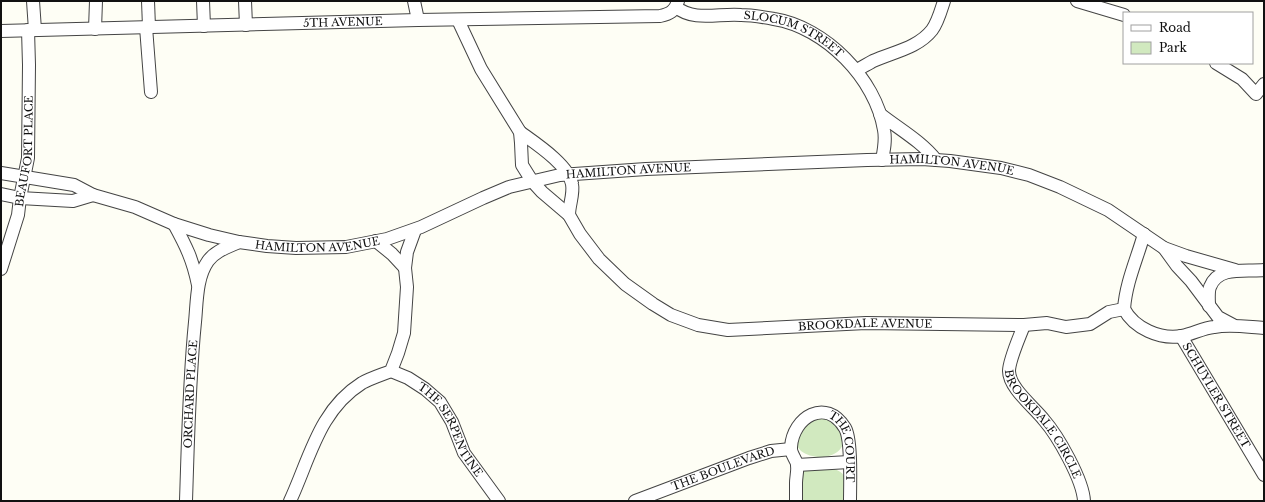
<svg xmlns="http://www.w3.org/2000/svg" width="1265" height="502" viewBox="0 0 1265 502" font-family="'Libre Baskerville',serif">
  <style>
    .green { fill: #d1e9bf }
    .lines { fill: none; stroke-linecap: round; stroke-linejoin: round }
    .minor-casing { stroke: #444; stroke-width: 14 }
    .minor { stroke: #fff; stroke-width: 12 }
    .labels { text-anchor: middle; stroke-width: 4; stroke-linejoin: round; paint-order: stroke }
    .street-label { font-size: 11px; fill: #111; stroke: #fff }
  </style>
  <rect width="100%" height="100%" fill="#fefef5"/>
  <!-- green -->
  <path class="green" d="M 815,418 C 819,418 826,417 830,419 C 839,423 848,439 841,448 C 833,460 811,459 801,451 C 799,449 797,446 795,443 L 804,426 Z
    M 805,469 C 817,469 842,464 845,479 C 847,485 845,494 846,501 L 800,501 L 801,473 Z"/>
  <g class="lines">
    <defs>
      <g id="minor">
        <path d="M 33,1 L 35,30"/>
        <path d="M 148,1 L 149,27"/>
        <path d="M 203,1 L 204,26"/>
        <path d="M 245,1 L 246,25"/>
        <path d="M 414,1 L 418,20"/>
        <path d="M 1077,1 L 1124,15"/>
        <path id="s1" d="M 676,7 C 694,22 719,13 741,15 C 752,15 763,17 774,19 C 825,27 876,79 884,130 C 886,140 884,150 882,160"/>
        <path id="s2" d="M 458,20 L 481,69 L 520,132 L 521,143 L 522,165 L 532,181 L 542,192 L 569,215 L 580,234 L 599,259 L 625,284 L 653,304 L 671,315 L 698,325 L 728,330 L 866,323 L 1024,325 L 1047,323 L 1066,327 L 1090,324 L 1109,312 L 1124,309"/>
        <path d="M 146,27 L 151,92"/>
        <path d="M 95,29 L 96,1"/>
        <path id="s3" d="M 1,31 L 418,20 L 660,16 C 670,14 675,11 678,1"/>
        <path d="M 1216,63 L 1242,79 L 1256,94 L 1264,84"/>
        <path d="M 857,70 C 862,67 868,64 873,61 C 893,52 918,48 932,30 C 938,22 941,10 944,1"/>
        <path d="M 880,114 C 899,129 921,141 936,160"/>
        <path d="M 520,132 C 535,143 569,165 572,184 C 574,194 569,205 569,215"/>
        <path id="s4" d="M 1,173 L 74,185 L 93,195 L 135,207 L 174,224 L 209,235 L 239,242 L 267,246 L 296,248 L 346,247 L 387,239 L 421,227 L 483,198 L 509,187 L 560,175 L 646,169 L 867,160 L 922,159 L 950,161 L 1001,168 L 1029,175 L 1060,187 L 1108,210 L 1164,248 L 1186,256 L 1235,270"/>
        <path d="M 1,194 L 20,198 L 73,201 L 93,195"/>
        <path d="M 174,224 C 186,246 193,260 198,285"/>
        <path d="M 376,241 L 392,254 L 405,268"/>
        <path d="M 1164,248 L 1177,266 L 1191,281 L 1218,317 L 1233,325"/>
        <path id="s5" d="M 1,269 L 18,215 L 20,198 L 28,158 L 29,65 L 28,30"/>
        <path d="M 1209,306 C 1209,300 1208,292 1210,287 C 1218,265 1247,272 1264,270"/>
        <path d="M 1124,309 C 1134,328 1160,340 1182,336 C 1193,334 1203,328 1214,327 C 1231,324 1248,327 1264,328"/>
        <path d="M 1124,309 C 1126,282 1137,259 1144,234"/>
        <path id="s6" d="M 1024,325 C 1020,336 1009,360 1009,371 C 1009,388 1034,407 1044,420 C 1058,436 1083,480 1084,501"/>
        <path id="s7" d="M 1181,336 L 1264,475"/>
        <path id="s8" d="M 391,371 L 408,378 L 425,389 L 440,402 L 452,422 L 464,453 L 499,501"/>
        <path d="M 797,465 L 849,462"/>
        <path id="s9" d="M 186,501 C 188,441 189,382 195,322 C 197,303 196,278 208,261 C 215,251 228,247 239,242"/>
        <path d="M 290,501 C 310,458 319,410 362,383 C 371,378 381,375 391,371 L 398,353 L 404,333 L 407,287 L 405,268 L 407,252 L 415,230"/>
        <path id="s10" d="M 635,501 L 749,458 L 771,451 L 791,449"/>
        <path id="s11" d="M 796,501 C 796,495 796,489 796,483 C 796,477 798,470 797,464 C 796,459 790,453 791,447 C 793,417 826,397 845,428 C 852,440 850,485 850,501"/>
      </g>
    </defs>
    <!-- minor casing -->
    <use href="#minor" class="minor-casing"/>
    <!-- minor -->
    <use href="#minor" class="minor"/>
  </g>
  <g class="labels">
    <!-- street labels -->
    <g class="street-label">
      <text dy="4" stroke="none"><textPath href="#s3" startOffset="342">5TH AVENUE</textPath></text>
      <text dy="4" stroke="none"><textPath href="#s1" startOffset="124">SLOCUM STREET</textPath></text>
      <text dy="4" stroke="none"><textPath href="#s5" startOffset="121">BEAUFORT PLACE</textPath></text>
      <text dy="4" stroke="none"><textPath href="#s4" startOffset="976">HAMILTON AVENUE</textPath></text>
      <text dy="4" stroke="none"><textPath href="#s4" startOffset="652">HAMILTON AVENUE</textPath></text>
      <text dy="4" stroke="none"><textPath href="#s4" startOffset="328">HAMILTON AVENUE</textPath></text>
      <text dy="4" stroke="none"><textPath href="#s2" startOffset="572">BROOKDALE AVENUE</textPath></text>
      <text dy="4" stroke="none"><textPath href="#s9" startOffset="107">ORCHARD PLACE</textPath></text>
      <text dy="4" stroke="none"><textPath href="#s7" startOffset="69">SCHUYLER STREET</textPath></text>
      <text dy="4" stroke="none"><textPath href="#s6" startOffset="112">BROOKDALE CIRCLE</textPath></text>
      <text dy="4" stroke="none"><textPath href="#s8" startOffset="87">THE SERPENTINE</textPath></text>
      <text dy="4" stroke="none"><textPath href="#s11" startOffset="152">THE COURT</textPath></text>
      <text dy="4" stroke="none"><textPath href="#s10" startOffset="94">THE BOULEVARD</textPath></text>
    </g>
  </g>
  <!-- border -->
  <rect width="1265" height="502" fill="none" stroke="#111111" stroke-width="4"/>
  <!-- legend -->
  <rect x="1123" y="12" width="130" height="52" fill="#ffffff" stroke="#a0a0a0"/>
  <rect x="1131" y="25" width="20" height="6" fill="#ffffff" stroke="#a0a0a0"/>
  <text x="1159" y="32" font-size="12" fill="#111111">Road</text>
  <rect x="1131" y="42" width="20" height="12" fill="#d1e9bf" stroke="#a0a0a0"/>
  <text x="1159" y="52" font-size="12" fill="#111111">Park</text>
</svg>
